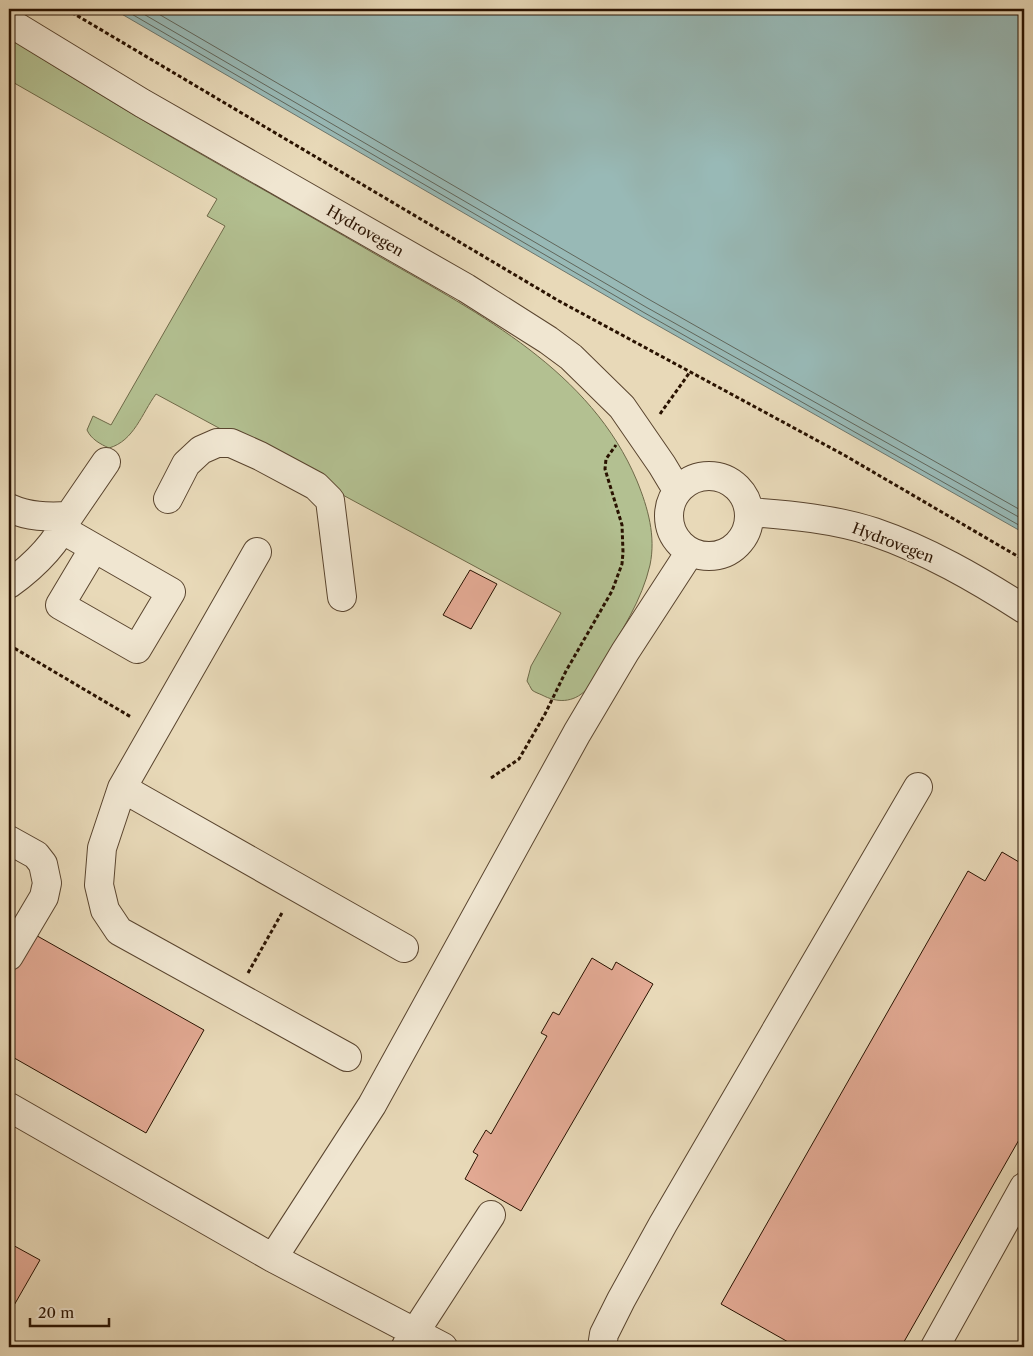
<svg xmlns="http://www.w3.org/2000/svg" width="1033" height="1356" viewBox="0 0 1033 1356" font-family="'Libre Caslon Text',serif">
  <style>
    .green { fill: #b3c091; stroke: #6e6948 }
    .water { fill: #98b9b6; stroke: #6c766d }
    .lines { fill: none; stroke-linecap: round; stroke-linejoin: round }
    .shore { stroke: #60665b; stroke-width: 1 }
    .building { fill: #e2a993; stroke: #291200 }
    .minor-casing { stroke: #59442e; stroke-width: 30 }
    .path { stroke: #291200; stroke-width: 3; stroke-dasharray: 4 2.5; stroke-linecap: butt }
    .minor { stroke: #f0e6d1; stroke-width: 28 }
    .labels { text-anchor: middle; stroke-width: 5; stroke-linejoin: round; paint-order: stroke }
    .street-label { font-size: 15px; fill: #291200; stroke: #f0e6d1 }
  </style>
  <rect width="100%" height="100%" fill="#e8d9b8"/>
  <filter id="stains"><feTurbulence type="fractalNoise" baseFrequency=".004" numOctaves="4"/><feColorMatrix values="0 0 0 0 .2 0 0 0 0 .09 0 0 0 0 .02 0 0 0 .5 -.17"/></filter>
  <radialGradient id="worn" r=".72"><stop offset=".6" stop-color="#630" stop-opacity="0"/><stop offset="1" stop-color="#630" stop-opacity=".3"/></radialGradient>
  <!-- green -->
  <path class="green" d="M 9,38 C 82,84 156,129 232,172 C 282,200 332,229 382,258 C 480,314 591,371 637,481 C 648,508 656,536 650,565 C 642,600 621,632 603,662 C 598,671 593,683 586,690 C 573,703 557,703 542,695 C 540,694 534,692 532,690 C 530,687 529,684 527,681 L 531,666 L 561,613 L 156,394 C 142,413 134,441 109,448 C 100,444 91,439 87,430 L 93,416 L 111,425 L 225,226 L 207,216 L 217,199 L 9,80 Z"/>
  <!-- water -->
  <path class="water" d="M 113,9 L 1024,9 L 1024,533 L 641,316 Z"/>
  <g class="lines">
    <!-- shore -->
    <path class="shore" d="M 123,9 L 643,312 L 1024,528
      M 135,9 L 646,307 L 1024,520
      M 150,9 L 650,300 L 1024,512"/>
  </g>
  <!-- building -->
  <path class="building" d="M 470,570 L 497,584 L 471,629 L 443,615 Z
    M 1002,852 L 1024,865 L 1024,1131 L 901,1347 L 797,1347 L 721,1304 L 968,871 L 985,881 Z
    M 32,933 L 204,1030 L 146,1133 L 9,1055 L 9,974 Z
    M 592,958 L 612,970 L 616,962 L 653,984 L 521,1211 L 465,1179 L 478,1155 L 473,1152 L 486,1130 L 491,1134 L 547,1036 L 541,1033 L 553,1012 L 559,1015 Z
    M 9,1243 L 40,1260 L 9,1314 Z"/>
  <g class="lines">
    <defs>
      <path id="minor" d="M 9,22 L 142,103 L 466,288 L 548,340 L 571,357 L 622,407 L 662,465 L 677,490
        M669 516a40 40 0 1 1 80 0a40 40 0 1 1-80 0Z
        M 168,499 L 186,464 L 201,450 L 217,443 L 231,443 L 260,456 L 316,486 L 330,500 L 342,597
        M 9,508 C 29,517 47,517 69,516 L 106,462
        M 749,512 C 791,515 834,519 874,532 C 927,550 977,579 1024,609
        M 63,530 L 171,592 L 137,649 L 60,605 L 94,548
        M 257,552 L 122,788 L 102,848 L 99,885 L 105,910 L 119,931 L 347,1057
        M 9,584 C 34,566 56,545 69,516
        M 122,788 L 404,948
        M 9,840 L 36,855 L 43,864 L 47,883 L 44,897 L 9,956
        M 9,1107 L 273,1258 L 443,1347
        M 273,1258 L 372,1105 L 577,733 L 625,652 L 690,552
        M 406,1346 L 491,1215
        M 602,1347 L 604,1334 L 621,1300 L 663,1224 L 918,787
        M 935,1347 L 1024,1187"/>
    </defs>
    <!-- minor casing -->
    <use href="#minor" class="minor-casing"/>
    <!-- path -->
    <path class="path" d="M 66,9 L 559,301 L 844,455 L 1024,560
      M 660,414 L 690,372
      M 9,645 L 131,717
      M 491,778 L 519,759 L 545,714 L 566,671 L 612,591 L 622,564 L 623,552 L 622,525 L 605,469 L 606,459 L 616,445
      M 248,973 L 283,911"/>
    <!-- minor -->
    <use href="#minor" class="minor"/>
  </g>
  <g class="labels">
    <!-- street labels -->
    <g class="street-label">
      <text transform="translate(365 231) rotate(30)" y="5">Hydrovegen</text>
      <text transform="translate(893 543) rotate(21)" y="5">Hydrovegen</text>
    </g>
  </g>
  <!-- margin -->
  <rect width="1033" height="1356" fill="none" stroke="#e8d9b8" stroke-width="30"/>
  <rect x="10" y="10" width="1013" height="1336" fill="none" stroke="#291200" stroke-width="2.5"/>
  <rect x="15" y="15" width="1003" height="1326" fill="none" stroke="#291200"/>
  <!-- scale -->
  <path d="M30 1318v8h79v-8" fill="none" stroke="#291200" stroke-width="2.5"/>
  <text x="38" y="1318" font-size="15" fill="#291200" stroke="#f0e6d1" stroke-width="4" paint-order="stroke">20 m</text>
  <rect width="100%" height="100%" filter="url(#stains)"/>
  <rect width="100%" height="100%" fill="url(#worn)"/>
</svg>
